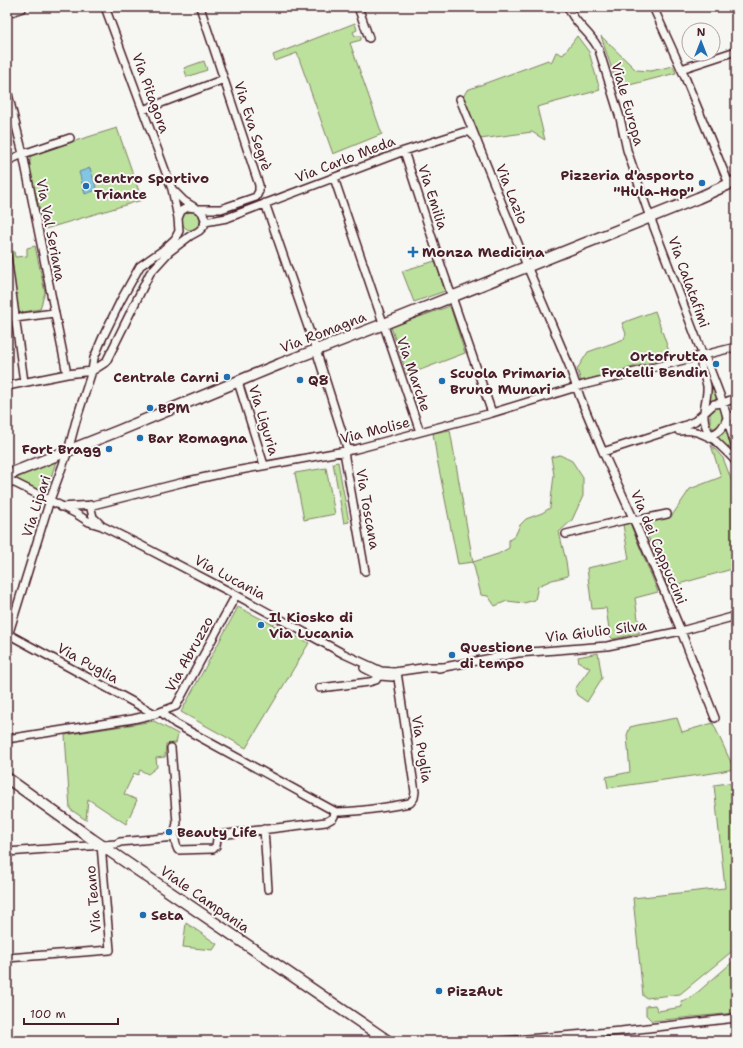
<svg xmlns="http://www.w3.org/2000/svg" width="743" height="1048" viewBox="0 0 743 1048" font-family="'Shantell Sans',sans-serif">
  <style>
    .green { fill: #bbe19c; stroke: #828064 }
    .water { fill: #81c6e2; stroke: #6b8399 }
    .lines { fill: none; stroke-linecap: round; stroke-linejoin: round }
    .street-casing { stroke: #4a1f2b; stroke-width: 10 }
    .secondary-casing { stroke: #4a1f2b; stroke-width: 13 }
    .street { stroke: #f6f6f2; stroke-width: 7 }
    .secondary { stroke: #f6f6f2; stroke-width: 10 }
    .poi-dot { fill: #1f6fb2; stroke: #f6f6f2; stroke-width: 1.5 }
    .labels { text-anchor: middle; stroke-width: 4; stroke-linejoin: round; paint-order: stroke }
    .street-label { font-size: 14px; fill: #4a1f2b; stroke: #f6f6f2 }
    .poi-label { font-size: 14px; font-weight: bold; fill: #4a1f2b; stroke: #f6f6f2; text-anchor: start }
  </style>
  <rect width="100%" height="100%" fill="#f6f6f2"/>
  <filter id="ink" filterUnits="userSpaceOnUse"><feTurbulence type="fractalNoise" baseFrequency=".025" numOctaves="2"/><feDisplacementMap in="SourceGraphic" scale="8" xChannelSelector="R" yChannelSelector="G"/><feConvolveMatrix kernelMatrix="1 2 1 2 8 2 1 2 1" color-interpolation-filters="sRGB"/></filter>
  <g filter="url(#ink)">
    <!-- green -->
    <path class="green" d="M 355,23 L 357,30 L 353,32 L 355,36 L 361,36 L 361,40 L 350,43 L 382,134 L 333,154 L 297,53 L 275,61 L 273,55 Z
      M 577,36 L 589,52 L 600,90 L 537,107 L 545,140 L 532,132 L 480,139 L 463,97 L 467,90 L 548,60 L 550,62 L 552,61 L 556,52 L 563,55 Z
      M 601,36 L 636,70 L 651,71 L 673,66 L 676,73 L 618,88 Z
      M 204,61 L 207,70 L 187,77 L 184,68 Z
      M 117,128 L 142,200 L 45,229 L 30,172 L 30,155 Z
      M182 221a9 9 0 1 1 18 0a9 9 0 1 1-18 0Z
      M 35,246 L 45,292 L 40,309 L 18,313 L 9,252 L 14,251 L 15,257 L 27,256 L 27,248 Z
      M 435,261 L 445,291 L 414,302 L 402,271 Z
      M 450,306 L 465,353 L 407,375 L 391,327 Z
      M 655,311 L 671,357 L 581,381 L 577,369 L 588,352 L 624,339 L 626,334 L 622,323 Z
      M 705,363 L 718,399 L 708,406 L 703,367 Z
      M 721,406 C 723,415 723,420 718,428 L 715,429 L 710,425 L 710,413 L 713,407 Z
      M 726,427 L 735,457 L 715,437 L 719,435 Z
      M 450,430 L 473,562 L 498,554 L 509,548 L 509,540 L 515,536 L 520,525 L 526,519 L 542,513 L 550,508 L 554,475 L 551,457 L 560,455 L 572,461 L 583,478 L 583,496 L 572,520 L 559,532 L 566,561 L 568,576 L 552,580 L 538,586 L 535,600 L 524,603 L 507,601 L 495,606 L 488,596 L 481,595 L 473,562 L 458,564 L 437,459 L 433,433 Z
      M 711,445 L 723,458 L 736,492 L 736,568 L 668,587 L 643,524 L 671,517 L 690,489 L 721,477 Z
      M 56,461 L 46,495 L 14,479 Z
      M 338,462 L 349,522 L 344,523 L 333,463 Z
      M 326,468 L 335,514 L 304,520 L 295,473 Z
      M 630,523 L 658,592 L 635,598 L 640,633 L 613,639 L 610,636 L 606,608 L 592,609 L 587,568 L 629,559 L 623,525 Z
      M 238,607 L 309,643 L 246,748 L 181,712 Z
      M 598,653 L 602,678 L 587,702 L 577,695 L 575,689 L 590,668 L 579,662 L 578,657 Z
      M 677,718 L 682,732 L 713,723 L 734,769 L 713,773 L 608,788 L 606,777 L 630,772 L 627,735 L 630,727 L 638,725 Z
      M 154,721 L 178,734 L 176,743 L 166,744 L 165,757 L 156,758 L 157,767 L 148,774 L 140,770 L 138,775 L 134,773 L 124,794 L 137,800 L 126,824 L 88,799 L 86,820 L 70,809 L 65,735 Z
      M 728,783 L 735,787 L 736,794 L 736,948 L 680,994 L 647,998 L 643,996 L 633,898 L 725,888 L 714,785 Z
      M 186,923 L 217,944 L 213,950 L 183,947 Z
      M 736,959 L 736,1010 L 734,1013 L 652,1021 L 646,1015 L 646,1006 L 655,1005 L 658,1011 L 682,1007 L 681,1001 L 691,998 Z"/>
    <!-- water -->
    <path class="water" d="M 90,168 L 97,190 L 85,194 L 79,172 Z"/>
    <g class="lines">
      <defs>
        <path id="street" d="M 105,7 L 172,189 L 178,218
          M 358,7 L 369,38
          M 568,7 C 574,24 592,33 599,50 L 620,118 L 627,150 L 647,209 L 703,356 L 707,361 L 723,403 L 736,449
          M 653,7 L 684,75 L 729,184
          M 681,69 L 736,51
          M 7,90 L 23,154 L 67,374
          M 460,99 L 527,266 L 569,365 L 580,397 L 603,452 L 633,518 L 679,626 L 715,718
          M 143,110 L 224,79
          M 404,151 L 442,268 L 492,413
          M 7,161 L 23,154 L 70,138
          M 334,178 L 420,432
          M 265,203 L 316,350 L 348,451
          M 198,209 L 221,209 L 256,197 L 259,191 L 259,185 L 200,7
          M 205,222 L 227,218 L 404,151 L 464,132 L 470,132 L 475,137
          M 7,256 L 24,382
          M 15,318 L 54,313
          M 703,356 C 698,369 705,374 707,386 C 708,397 703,407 704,417 C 705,438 725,447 736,462
          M 238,382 L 264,465
          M 7,386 L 67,374 L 92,371 L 106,362 L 150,273 L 169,252 L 190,236 L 199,231 L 204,226 L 205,219 L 202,212 L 184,201 L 172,189
          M 727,418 L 736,415
          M 679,431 C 692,429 701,433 713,439
          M 706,435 C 718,435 723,428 727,418
          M 344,452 L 365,571
          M 603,452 L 686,425 L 695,421 L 714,404 L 723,403 L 736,398
          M 7,479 L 75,513 L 89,522 L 102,526 L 142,546 L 236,595 L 344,654 L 381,671 L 394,672 L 429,667 L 443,667
          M 90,505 L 93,517 L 101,525
          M 61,507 L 93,505 L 184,482 L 224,473 L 356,449 L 492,413 L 583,385 L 736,347
          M 634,521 L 667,514
          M 566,534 L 633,518
          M 8,634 L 155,714
          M 7,639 L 50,500 L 68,451 L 76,421 L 92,371 L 94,358 L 102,339 L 121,300 L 140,266 L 163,250 L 175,239 L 179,231 L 178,218 L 181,211 L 188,207 L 195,208
          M 364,668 L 380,676 L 392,677
          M 439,668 L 518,653 L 607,646 L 681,631 L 736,616
          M 320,688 L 369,682 L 376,680 L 380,673
          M 161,712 L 176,724 L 336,812 C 361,812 386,807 410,803 L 414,798 L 415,792 L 397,672
          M 7,739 L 133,719 L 155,714 L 176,706 L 236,595
          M 171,748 L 177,823 C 174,832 174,842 178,850 L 213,849 L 216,846 L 217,839 L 219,835 L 326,822 L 333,818 L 336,812
          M 264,829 L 268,889
          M 7,852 L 116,844 L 120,842 L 175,837
          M 7,958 L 110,950 L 101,845
          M 502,1041 L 621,1031 L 736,1018"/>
        <path id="secondary" d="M 7,12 L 21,7
          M 7,475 L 118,431 L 280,364 L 384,324 L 698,198 L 736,181
          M 7,778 L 92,839 L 388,1041"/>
      </defs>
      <!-- street casing -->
      <use href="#street" class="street-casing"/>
      <!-- secondary casing -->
      <use href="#secondary" class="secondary-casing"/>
      <!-- street -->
      <use href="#street" class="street"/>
      <!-- secondary -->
      <use href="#secondary" class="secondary"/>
    </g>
  </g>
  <!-- markers -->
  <g class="poi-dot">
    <circle cx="702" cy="183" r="4"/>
    <circle cx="86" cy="186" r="4"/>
    <path d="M411 246h4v4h4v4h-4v4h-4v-4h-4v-4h4z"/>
    <circle cx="716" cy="364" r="4"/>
    <circle cx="227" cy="377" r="4"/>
    <circle cx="300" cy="380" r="4"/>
    <circle cx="442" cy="381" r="4"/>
    <circle cx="150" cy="408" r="4"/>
    <circle cx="140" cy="438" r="4"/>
    <circle cx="109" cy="449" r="4"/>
    <circle cx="261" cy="625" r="4"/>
    <circle cx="452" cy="655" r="4"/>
    <circle cx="169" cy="832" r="4"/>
    <circle cx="143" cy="915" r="4"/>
    <circle cx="439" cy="991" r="4"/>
  </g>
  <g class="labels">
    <!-- street labels -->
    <g class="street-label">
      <text transform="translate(151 93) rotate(70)" y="5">Via Pitagora</text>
      <text transform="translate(628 104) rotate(74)" y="5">Viale Europa</text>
      <text transform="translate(253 126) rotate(72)" y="5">Via Eva Segrè</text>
      <text transform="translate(345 159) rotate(-21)" y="5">Via Carlo Meda</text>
      <text transform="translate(512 194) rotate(68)" y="5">Via Lazio</text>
      <text transform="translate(433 197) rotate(72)" y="5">Via Emilia</text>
      <text transform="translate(51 230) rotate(79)" y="5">Via Val Seriana</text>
      <text transform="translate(689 282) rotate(70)" y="5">Via Calatafimi</text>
      <text transform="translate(323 332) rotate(-21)" y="5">Via Romagna</text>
      <text transform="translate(414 374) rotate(71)" y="5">Via Marche</text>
      <text transform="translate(264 420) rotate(73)" y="5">Via Liguria</text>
      <text transform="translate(375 430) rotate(-14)" y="5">Via Molise</text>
      <text transform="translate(36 506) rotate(-72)" y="5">Via Lipari</text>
      <text transform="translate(368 509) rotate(80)" y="5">Via Toscana</text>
      <text transform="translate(659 547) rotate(67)" y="5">Via dei Cappuccini</text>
      <text transform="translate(230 577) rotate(28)" y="5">Via Lucania</text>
      <text transform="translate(596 631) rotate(-7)" y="5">Via Giulio Silva</text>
      <text transform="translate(189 654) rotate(-61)" y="5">Via Abruzzo</text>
      <text transform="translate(88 663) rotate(29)" y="5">Via Puglia</text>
      <text transform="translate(422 749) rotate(81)" y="5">Via Puglia</text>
      <text transform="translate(93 899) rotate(-95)" y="5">Via Teano</text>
      <text transform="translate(205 899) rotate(35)" y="5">Viale Campania</text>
    </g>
    <!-- poi labels -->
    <g class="poi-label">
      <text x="694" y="180" text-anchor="end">Pizzeria d'asporto<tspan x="694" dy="16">"Hula-Hop"</tspan></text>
      <text x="94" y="183">Centro Sportivo<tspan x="94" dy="16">Triante</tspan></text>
      <text x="422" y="257">Monza Medicina</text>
      <text x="708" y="361" text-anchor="end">Ortofrutta<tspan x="708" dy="16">Fratelli Bendin</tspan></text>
      <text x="450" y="378">Scuola Primaria<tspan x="450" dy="16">Bruno Munari</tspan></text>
      <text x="219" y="382" text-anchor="end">Centrale Carni</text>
      <text x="308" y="385">Q8</text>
      <text x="158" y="413">BPM</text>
      <text x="148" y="443">Bar Romagna</text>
      <text x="101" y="454" text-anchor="end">Fort Bragg</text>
      <text x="269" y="622">Il Kiosko di<tspan x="269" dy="16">Via Lucania</tspan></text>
      <text x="460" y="652">Questione<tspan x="460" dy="16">di tempo</tspan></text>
      <text x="177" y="837">Beauty Life</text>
      <text x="151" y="920">Seta</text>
      <text x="447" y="996">PizzAut</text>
    </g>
  </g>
  <!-- margin -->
  <rect width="743" height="1048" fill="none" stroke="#f6f6f2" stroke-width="24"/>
  <rect x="12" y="12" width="719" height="1024" fill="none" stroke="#4a1f2b" stroke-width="1.5" filter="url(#ink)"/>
  <!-- north arrow -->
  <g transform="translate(701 42)"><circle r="19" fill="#f6f6f2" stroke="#b1a0a2"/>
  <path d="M0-3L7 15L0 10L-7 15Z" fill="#1f6fb2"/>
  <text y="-6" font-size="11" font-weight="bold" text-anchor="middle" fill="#4a1f2b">N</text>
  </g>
  <!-- scale -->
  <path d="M24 1018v6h94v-6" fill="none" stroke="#4a1f2b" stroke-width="2"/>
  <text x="30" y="1018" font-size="12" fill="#4a1f2b" stroke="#f6f6f2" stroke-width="3" paint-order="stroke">100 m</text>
</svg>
